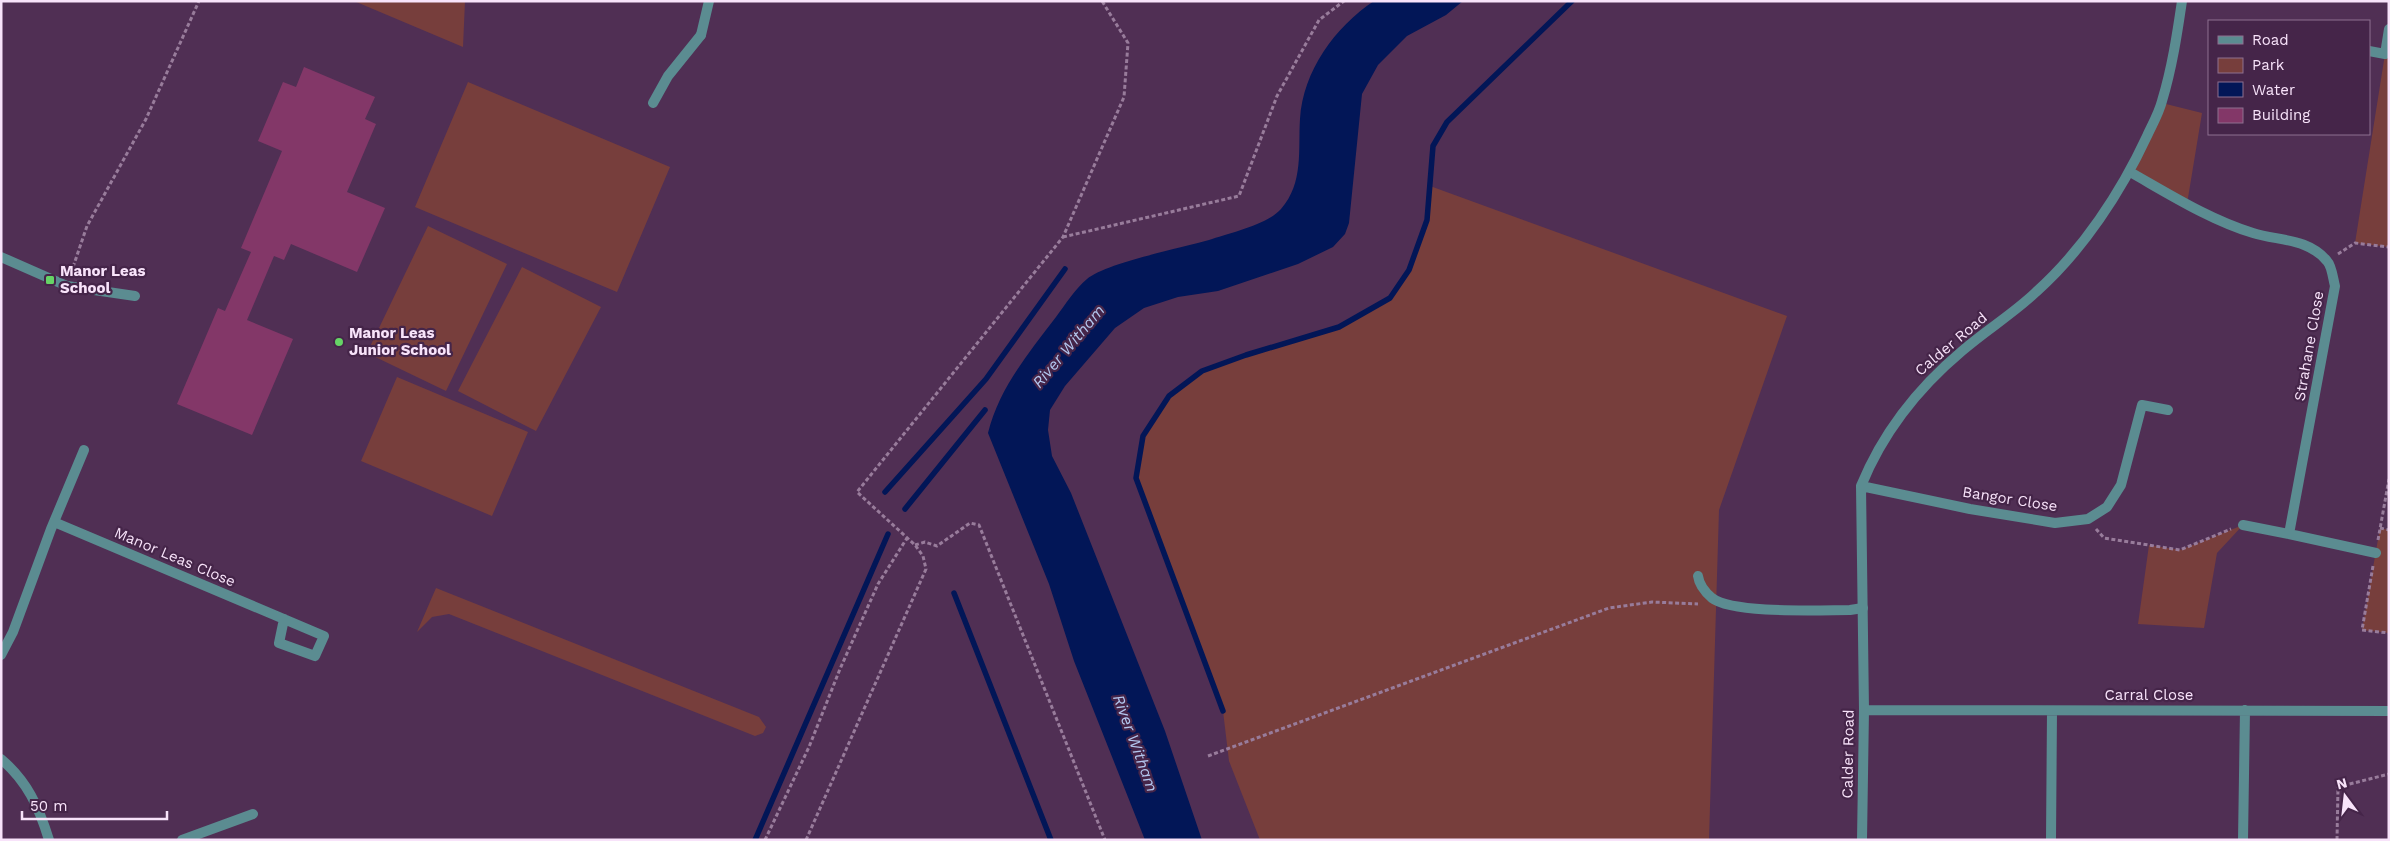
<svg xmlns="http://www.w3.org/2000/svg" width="2390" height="841" viewBox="0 0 2390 841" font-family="'Work Sans',sans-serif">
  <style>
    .green { fill: #773e3c }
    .water { fill: #021657 }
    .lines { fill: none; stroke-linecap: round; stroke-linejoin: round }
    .stream { stroke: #021657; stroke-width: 5.5 }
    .building { fill: #833768 }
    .path { stroke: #987c9b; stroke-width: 3; stroke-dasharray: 4 2.5; stroke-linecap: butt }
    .service { stroke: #5b8c91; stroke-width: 10 }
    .minor { stroke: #5b8c91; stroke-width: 10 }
    .poi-dot { fill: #66d466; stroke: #452549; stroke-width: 2 }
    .labels { text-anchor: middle; stroke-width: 4.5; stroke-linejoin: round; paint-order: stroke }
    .poi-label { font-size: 15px; font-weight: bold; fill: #f8e3fa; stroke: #452549; text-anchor: start }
    .street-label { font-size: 15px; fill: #f8e3fa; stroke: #452549 }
    .water-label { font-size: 16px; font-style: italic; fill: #b3c7ef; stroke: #452549 }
  </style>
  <rect width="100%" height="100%" fill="#502f54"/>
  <!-- green -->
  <path class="green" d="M 354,1 L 465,1 L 463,47 Z
    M 2385,54 L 2389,55 L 2389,247 L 2355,243 Z
    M 468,82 L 670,167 L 617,292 L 415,207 Z
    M 2162,103 L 2202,113 L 2187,204 L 2130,172 Z
    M 1430,186 L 1787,316 L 1719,510 L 1709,840 L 1260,840 L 1229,761 L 1223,711 L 1136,478 L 1143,436 L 1169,396 L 1202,371 L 1246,355 L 1339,327 L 1390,298 L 1409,270 L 1427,220 Z
    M 428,226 L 507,264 L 446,391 L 367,353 Z
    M 522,267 L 601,307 L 536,431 L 458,391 Z
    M 397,377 L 528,432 L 492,516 L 361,461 Z
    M 2243,525 L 2217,553 L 2204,628 L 2138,624 L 2149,545 L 2180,550 Z
    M 2380,528 L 2389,530 L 2389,633 L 2362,630 Z
    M 436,588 L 759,717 L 766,727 L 763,733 L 755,736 L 449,614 L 432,617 L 417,632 Z"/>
  <!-- water -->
  <path class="water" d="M 1374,1 L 1463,1 L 1446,15 L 1407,36 L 1378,65 L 1362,94 L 1349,223 L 1345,234 L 1333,247 L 1298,264 L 1218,291 L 1178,297 L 1144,308 L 1115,328 L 1065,386 L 1050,410 L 1048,430 L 1052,456 L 1071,493 L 1165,731 L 1202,840 L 1145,840 L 1074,661 L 1049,584 L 988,433 C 999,388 1028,354 1056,317 C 1065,305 1075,289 1087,279 C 1106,263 1181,248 1209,240 C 1229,233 1267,225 1281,209 C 1304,183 1298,149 1300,119 C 1303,71 1335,27 1374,1 Z"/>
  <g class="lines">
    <!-- stream -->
    <path class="stream" d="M 885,492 L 986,379 L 1065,269
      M 905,509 L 985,410
      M 954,593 L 1051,840
      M 1223,711 L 1136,478 L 1143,436 L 1169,396 L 1202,371 L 1246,355 L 1339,327 L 1390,298 L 1409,270 L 1427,220 L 1433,146 L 1447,122 L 1572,1
      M 755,840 L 888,534"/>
  </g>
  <!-- building -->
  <path class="building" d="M 304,67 L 375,97 L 365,119 L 376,124 L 347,192 L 385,208 L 357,272 L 291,244 L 284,260 L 274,256 L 247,320 L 293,339 L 252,435 L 177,404 L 218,308 L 225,311 L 251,252 L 241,248 L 282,151 L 258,141 L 283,82 L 296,87 Z"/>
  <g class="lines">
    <!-- path -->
    <path class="path" d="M 1063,237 L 1239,196 L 1277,96 L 1319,20 L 1344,1
      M 2338,254 L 2355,243 L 2389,247
      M 71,273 L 87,226 L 146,119 L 199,1
      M 2380,528 L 2389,530
      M 2096,529 L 2104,538 L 2180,550 L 2231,529
      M 2378,540 L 2389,479
      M 915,545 L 925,542 L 937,546 L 970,523 L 979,525 L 1105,840
      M 2373,566 L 2362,630 L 2389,633
      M 1208,756 L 1609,608 L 1652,602 L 1698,604
      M 765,840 L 809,747 L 840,669 L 878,584 L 907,538
      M 806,840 L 926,569 L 923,556 L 915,545 L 857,492 L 1063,237 L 1124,97 L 1128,43 L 1102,1
      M 2337,840 L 2338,787 L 2389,774"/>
    <!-- service -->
    <path class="service" d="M 653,103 L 668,76 L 701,35
      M 1,257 L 67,286 L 135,296
      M 1698,576 C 1699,584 1705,592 1712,598 C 1733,614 1820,610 1850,610 L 1863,608"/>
    <!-- minor -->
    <path class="minor" d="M 701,35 L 709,1
      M 2369,51 L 2385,54 L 2389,29
      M 2130,172 C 2169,194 2210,220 2253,233 C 2279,241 2308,238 2327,261 C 2332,266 2333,279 2335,286 L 2289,534 L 2243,525
      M 1861,486 L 1970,509 L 2055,523 L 2088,519 L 2107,507 L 2121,485 L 2142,405 L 2168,410
      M 54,522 L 324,636 L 315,656 L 279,643 L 284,619
      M 2289,534 L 2376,553
      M 1,655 L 13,632 L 51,529 L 84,450
      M 1864,710 L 2389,711
      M 1,759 C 27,781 39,807 49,840
      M 182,840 L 253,814
      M 1862,840 L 1864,710 L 1861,486 C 1883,432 1918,388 1962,351 C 1986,330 2013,314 2036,292 C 2083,250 2121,192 2147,136 C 2152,125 2159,113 2162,101 C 2172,68 2177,35 2182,1
      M 2051,840 L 2052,711
      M 2243,840 L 2245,710"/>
  </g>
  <!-- markers -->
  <g class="poi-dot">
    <rect x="45" y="275" width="10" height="10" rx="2.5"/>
    <circle cx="339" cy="342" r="5"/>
  </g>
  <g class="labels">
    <!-- poi labels -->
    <g class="poi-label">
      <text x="60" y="276">Manor Leas<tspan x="60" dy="17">School</tspan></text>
      <text x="349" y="338">Manor Leas<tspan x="349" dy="17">Junior School</tspan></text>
    </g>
    <!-- street labels -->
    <g class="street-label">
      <text transform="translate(1951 344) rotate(-40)" y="5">Calder Road</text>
      <text transform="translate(2309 346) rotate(-80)" y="5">Strahane Close</text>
      <text transform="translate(2010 499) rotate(9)" y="5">Bangor Close</text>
      <text transform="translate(175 557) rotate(23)" y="5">Manor Leas Close</text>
      <text x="2149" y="700">Carral Close</text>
      <text transform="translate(1848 754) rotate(-89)" y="5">Calder Road</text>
    </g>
    <!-- water labels -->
    <g class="water-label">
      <text transform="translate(1068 346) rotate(-50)" y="6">River Witham</text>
      <text transform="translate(1136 743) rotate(70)" y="6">River Witham</text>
    </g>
  </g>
  <!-- border -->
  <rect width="2390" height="841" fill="none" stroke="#f8e3fa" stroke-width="5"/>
  <!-- legend -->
  <rect x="2208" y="20" width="162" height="115" fill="#452549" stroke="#8d7190"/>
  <rect x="2218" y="36" width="25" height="8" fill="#5b8c91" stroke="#8d7190"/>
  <text x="2252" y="45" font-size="15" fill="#f8e3fa">Road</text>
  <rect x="2218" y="58" width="25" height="15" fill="#773e3c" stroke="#8d7190"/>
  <text x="2252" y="70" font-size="15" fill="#f8e3fa">Park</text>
  <rect x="2218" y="82" width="25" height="15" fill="#021657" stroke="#8d7190"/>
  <text x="2252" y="95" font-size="15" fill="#f8e3fa">Water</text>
  <rect x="2218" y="108" width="25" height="15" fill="#833768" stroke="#8d7190"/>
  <text x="2252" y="120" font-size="15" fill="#f8e3fa">Building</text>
  <!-- north arrow -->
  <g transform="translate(2345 796) rotate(345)" stroke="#452549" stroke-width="4" paint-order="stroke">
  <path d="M0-4L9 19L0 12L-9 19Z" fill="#f8e3fa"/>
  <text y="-8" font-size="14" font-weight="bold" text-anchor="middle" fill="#f8e3fa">N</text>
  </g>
  <!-- scale -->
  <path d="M22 811v8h145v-8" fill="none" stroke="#f8e3fa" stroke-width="2.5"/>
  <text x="30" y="811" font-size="15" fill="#f8e3fa" stroke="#452549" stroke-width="4" paint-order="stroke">50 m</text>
</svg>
